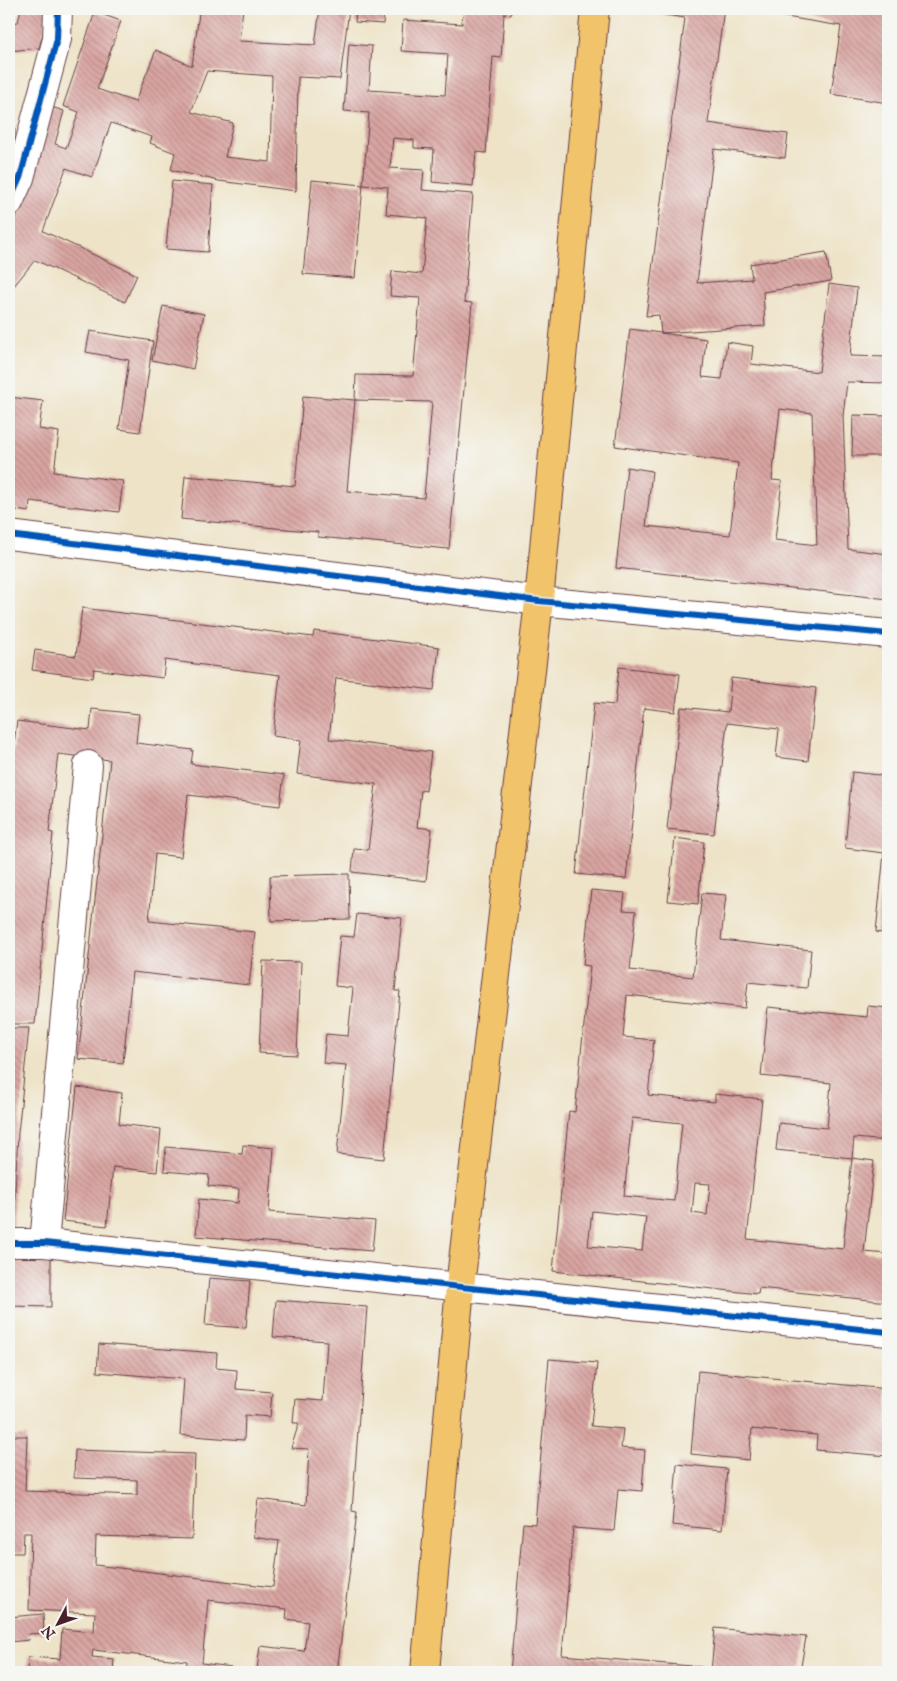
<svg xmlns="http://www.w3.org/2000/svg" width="897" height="1681" viewBox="0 0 897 1681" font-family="'IM FELL English',serif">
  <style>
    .building { fill: url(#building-back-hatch); fill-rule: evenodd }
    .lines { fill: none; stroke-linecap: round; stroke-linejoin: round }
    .minor-casing { stroke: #633c42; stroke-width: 30 }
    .major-casing { stroke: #633c42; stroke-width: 30 }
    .minor { stroke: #fff; stroke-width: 28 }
    .major { stroke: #f1c36a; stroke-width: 28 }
    .cycleway-casing { stroke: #f6f6f2; stroke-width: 9 }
    .cycleway { stroke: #0057b8; stroke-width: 6 }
  </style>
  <defs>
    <pattern id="building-back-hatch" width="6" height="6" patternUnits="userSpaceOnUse" patternTransform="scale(1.25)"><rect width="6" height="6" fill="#d9a5a2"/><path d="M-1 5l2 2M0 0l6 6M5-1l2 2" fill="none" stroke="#b28684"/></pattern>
  </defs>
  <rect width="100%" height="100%" fill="#f6f6f2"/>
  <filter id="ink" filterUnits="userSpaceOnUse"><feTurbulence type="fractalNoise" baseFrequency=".02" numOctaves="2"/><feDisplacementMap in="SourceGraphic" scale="10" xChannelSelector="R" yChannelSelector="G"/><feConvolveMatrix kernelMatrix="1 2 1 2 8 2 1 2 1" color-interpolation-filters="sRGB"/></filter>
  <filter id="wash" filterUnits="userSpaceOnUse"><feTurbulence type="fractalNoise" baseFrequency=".0096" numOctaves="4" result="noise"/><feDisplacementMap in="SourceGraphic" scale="20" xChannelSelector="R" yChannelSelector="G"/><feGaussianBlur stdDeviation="1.12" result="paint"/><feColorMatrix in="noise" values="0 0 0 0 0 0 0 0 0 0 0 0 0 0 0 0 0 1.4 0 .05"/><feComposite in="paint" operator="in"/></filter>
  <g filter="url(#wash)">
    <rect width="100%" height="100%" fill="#eee3c7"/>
    <g id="blocks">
      <!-- building -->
      <path class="building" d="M 21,9 L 50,9 L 39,48 L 9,51 L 9,23 L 18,22 Z
        M 171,9 L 243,9 L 239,41 L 315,45 L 320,9 L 349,9 L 340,79 L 298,77 L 296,191 L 219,181 L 171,170 L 175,153 L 150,143 L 152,137 L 111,123 L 92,177 L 66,168 L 43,231 L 137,275 L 125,302 L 35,260 L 9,292 L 9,231 L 21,205 L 48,106 L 64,111 L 55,144 L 66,148 L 79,112 L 63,106 L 95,12 L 121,21 L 97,89 L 135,102 L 156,50 L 192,66 L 199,13 ZM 207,71 L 272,76 L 270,162 L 225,157 L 233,123 L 191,112 Z
        M 356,9 L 384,9 L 383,24 L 355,22 Z
        M 463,9 L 512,9 L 511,15 L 504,14 L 501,58 L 493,57 L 486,153 L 476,152 L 473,186 L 432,182 L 434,149 L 414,148 L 414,140 L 393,138 L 390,168 L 424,170 L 422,190 L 473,194 L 464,302 L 472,303 L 449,549 L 318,537 L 318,532 L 181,519 L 185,476 L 295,486 L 303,396 L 355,400 L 347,491 L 424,498 L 432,402 L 355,400 L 356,375 L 413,376 L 420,298 L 390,296 L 392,271 L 422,274 L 427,218 L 386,214 L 388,187 L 363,185 L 369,113 L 344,111 L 349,44 L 372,46 L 369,90 L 445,95 L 448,54 L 401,51 L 403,20 L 462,24 Z
        M 660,9 L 724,9 L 708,123 L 788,134 L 785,158 L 714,149 L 697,283 L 752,279 L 750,264 L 826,252 L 831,281 L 763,292 L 765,326 L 661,333 L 659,315 L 646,316 L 685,18 L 660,14 Z
        M 782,9 L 888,9 L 888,103 L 831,94 L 841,26 L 780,16 Z
        M 9,128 L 15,128 L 14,156 L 9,156 Z
        M 312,180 L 363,185 L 355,278 L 303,274 Z
        M 172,181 L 213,185 L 208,252 L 166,249 Z
        M 829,284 L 857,288 L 850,356 L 888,357 L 888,383 L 847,382 L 843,416 L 848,549 L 888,554 L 888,599 L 616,568 L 627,467 L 652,471 L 646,526 L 730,535 L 738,463 L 615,446 L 630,329 L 706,339 L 702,377 L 722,379 L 727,342 L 753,346 L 751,364 L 819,372 ZM 780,409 L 812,413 L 817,545 L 775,540 L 782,481 L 772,480 Z
        M 163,306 L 204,314 L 193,369 L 152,360 Z
        M 90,331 L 153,341 L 140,432 L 119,429 L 129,360 L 86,352 Z
        M 9,397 L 43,401 L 39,429 L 59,432 L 54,472 L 123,481 L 119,512 L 30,501 L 29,512 L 9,509 Z
        M 853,415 L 888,416 L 888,456 L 852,456 Z
        M 82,608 L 313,637 L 314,631 L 439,647 L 434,690 L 336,678 L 329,739 L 431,752 L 426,791 L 421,790 L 417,827 L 432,829 L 426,881 L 352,872 L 354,849 L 368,850 L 376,784 L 297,774 L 301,740 L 273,736 L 280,675 L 165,660 L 163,678 L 94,669 L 93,678 L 32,670 L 35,650 L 76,656 Z
        M 619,667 L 680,674 L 675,712 L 644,708 L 626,879 L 576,874 L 594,703 L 615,705 Z
        M 731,678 L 816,688 L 808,761 L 776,757 L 779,729 L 727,723 L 714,834 L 667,829 L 681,707 L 728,712 Z
        M 92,709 L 139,714 L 136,743 L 193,750 L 191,764 L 284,775 L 280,806 L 188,795 L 181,857 L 155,854 L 149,921 L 255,932 L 249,985 L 132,972 L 123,1063 L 78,1059 L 110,760 L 58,754 L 49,832 L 53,833 L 35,1024 L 9,1024 L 9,791 L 11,774 L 9,773 L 9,751 L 13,751 L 17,721 L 90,730 Z
        M 852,772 L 888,776 L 888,934 L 876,932 L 884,853 L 845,848 Z
        M 675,838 L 704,842 L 698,904 L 668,901 Z
        M 349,874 L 350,919 L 271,921 L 270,876 Z
        M 591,890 L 625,893 L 623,910 L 636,911 L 630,970 L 693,977 L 702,893 L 726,895 L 721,940 L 811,950 L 807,988 L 748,982 L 745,1008 L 627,995 L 623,1037 L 654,1040 L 648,1095 L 715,1102 L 715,1094 L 762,1099 L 747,1239 L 843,1249 L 852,1158 L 874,1161 L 864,1252 L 888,1254 L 888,1302 L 759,1288 L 758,1294 L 553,1271 L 569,1111 L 575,1112 L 590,966 L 583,965 ZM 632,1118 L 682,1123 L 674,1201 L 624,1196 ZM 695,1183 L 710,1184 L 707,1215 L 692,1213 ZM 592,1211 L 646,1217 L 642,1251 L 588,1246 Z
        M 357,914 L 402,918 L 395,991 L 400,991 L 384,1159 L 337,1154 L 346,1065 L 323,1063 L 326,1034 L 348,1036 L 353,988 L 335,986 L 340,936 L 354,937 Z
        M 263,961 L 301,962 L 297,1055 L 259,1053 Z
        M 868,1006 L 888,1008 L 888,1141 L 854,1138 L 852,1158 L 776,1150 L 779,1123 L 827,1128 L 831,1083 L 761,1076 L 768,1007 L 867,1017 Z
        M 9,1028 L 29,1028 L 18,1133 L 13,1230 L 9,1230 Z
        M 77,1087 L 122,1093 L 119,1124 L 161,1129 L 157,1172 L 113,1167 L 107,1226 L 63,1221 Z
        M 243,1145 L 274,1148 L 269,1212 L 375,1221 L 372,1251 L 196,1236 L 199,1199 L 238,1203 L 239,1189 L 208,1186 L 209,1175 L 164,1171 L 166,1147 L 242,1154 Z
        M 9,1255 L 51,1255 L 51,1307 L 9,1306 Z
        M 209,1278 L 250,1281 L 246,1328 L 205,1325 Z
        M 276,1300 L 367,1307 L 352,1511 L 357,1512 L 337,1672 L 278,1672 L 257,1670 L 260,1646 L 304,1651 L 308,1622 L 286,1619 L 287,1609 L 208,1600 L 202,1663 L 231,1667 L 231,1672 L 186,1672 L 187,1661 L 93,1650 L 92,1657 L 114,1659 L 113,1672 L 27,1672 L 28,1657 L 60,1659 L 62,1629 L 94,1632 L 95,1613 L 29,1610 L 31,1533 L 24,1533 L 23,1553 L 9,1553 L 9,1436 L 27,1436 L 25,1491 L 137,1495 L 137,1480 L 74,1478 L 75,1450 L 195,1454 L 192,1539 L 96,1536 L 95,1565 L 273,1587 L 279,1541 L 253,1537 L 258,1499 L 306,1505 L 309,1449 L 291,1448 L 299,1423 L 293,1423 L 295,1399 L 323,1401 L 327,1341 L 273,1337 Z
        M 99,1344 L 217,1353 L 216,1368 L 237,1370 L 236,1389 L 272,1392 L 270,1417 L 245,1415 L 244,1440 L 180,1435 L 184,1379 L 97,1372 Z
        M 549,1359 L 597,1363 L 591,1426 L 623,1429 L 621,1448 L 645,1450 L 642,1491 L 618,1489 L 614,1531 L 573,1528 L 562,1655 L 702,1667 L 701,1672 L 510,1672 L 523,1523 L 535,1524 Z
        M 698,1371 L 888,1389 L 888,1456 L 816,1450 L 817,1435 L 752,1429 L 749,1460 L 691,1454 Z
        M 677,1464 L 727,1469 L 722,1530 L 672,1525 Z
        M 43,1614 L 44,1633 L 28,1634 L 29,1640 L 9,1642 L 9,1617 Z
        M 715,1628 L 806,1637 L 800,1672 L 711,1672 Z"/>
    </g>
  </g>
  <g filter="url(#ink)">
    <use href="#blocks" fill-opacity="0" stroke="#633c42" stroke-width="1"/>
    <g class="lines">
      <defs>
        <path id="minor" d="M 9,202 L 20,178 L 57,39 L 58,9
          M 9,535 L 539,601 L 888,634
          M 9,1243 L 44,1243 L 888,1332
          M 44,1243 L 88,765"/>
        <path id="major" d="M 425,1672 L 460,1287 L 539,601 L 595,9"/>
      </defs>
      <!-- minor casing -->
      <use href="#minor" class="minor-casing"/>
      <!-- major casing -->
      <use href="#major" class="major-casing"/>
      <!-- minor -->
      <use href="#minor" class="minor"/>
      <!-- major -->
      <use href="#major" class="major"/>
      <defs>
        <path id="cycleway" d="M 9,202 L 20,178 L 57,39 L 58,9
          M 9,535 L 539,601 L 888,634
          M 9,1243 L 44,1243 L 888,1332"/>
      </defs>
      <!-- cycleway casing -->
      <use href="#cycleway" class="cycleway-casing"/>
      <!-- cycleway -->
      <use href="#cycleway" class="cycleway"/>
    </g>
  </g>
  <!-- margin -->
  <rect width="897" height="1681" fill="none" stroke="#f6f6f2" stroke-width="30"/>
  <!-- north arrow -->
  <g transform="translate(58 1624) rotate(229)" stroke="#f6f6f2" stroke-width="4" paint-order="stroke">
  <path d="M0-4L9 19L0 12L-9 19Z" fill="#4a1f2b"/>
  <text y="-8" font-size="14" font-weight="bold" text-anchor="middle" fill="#4a1f2b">N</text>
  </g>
</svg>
